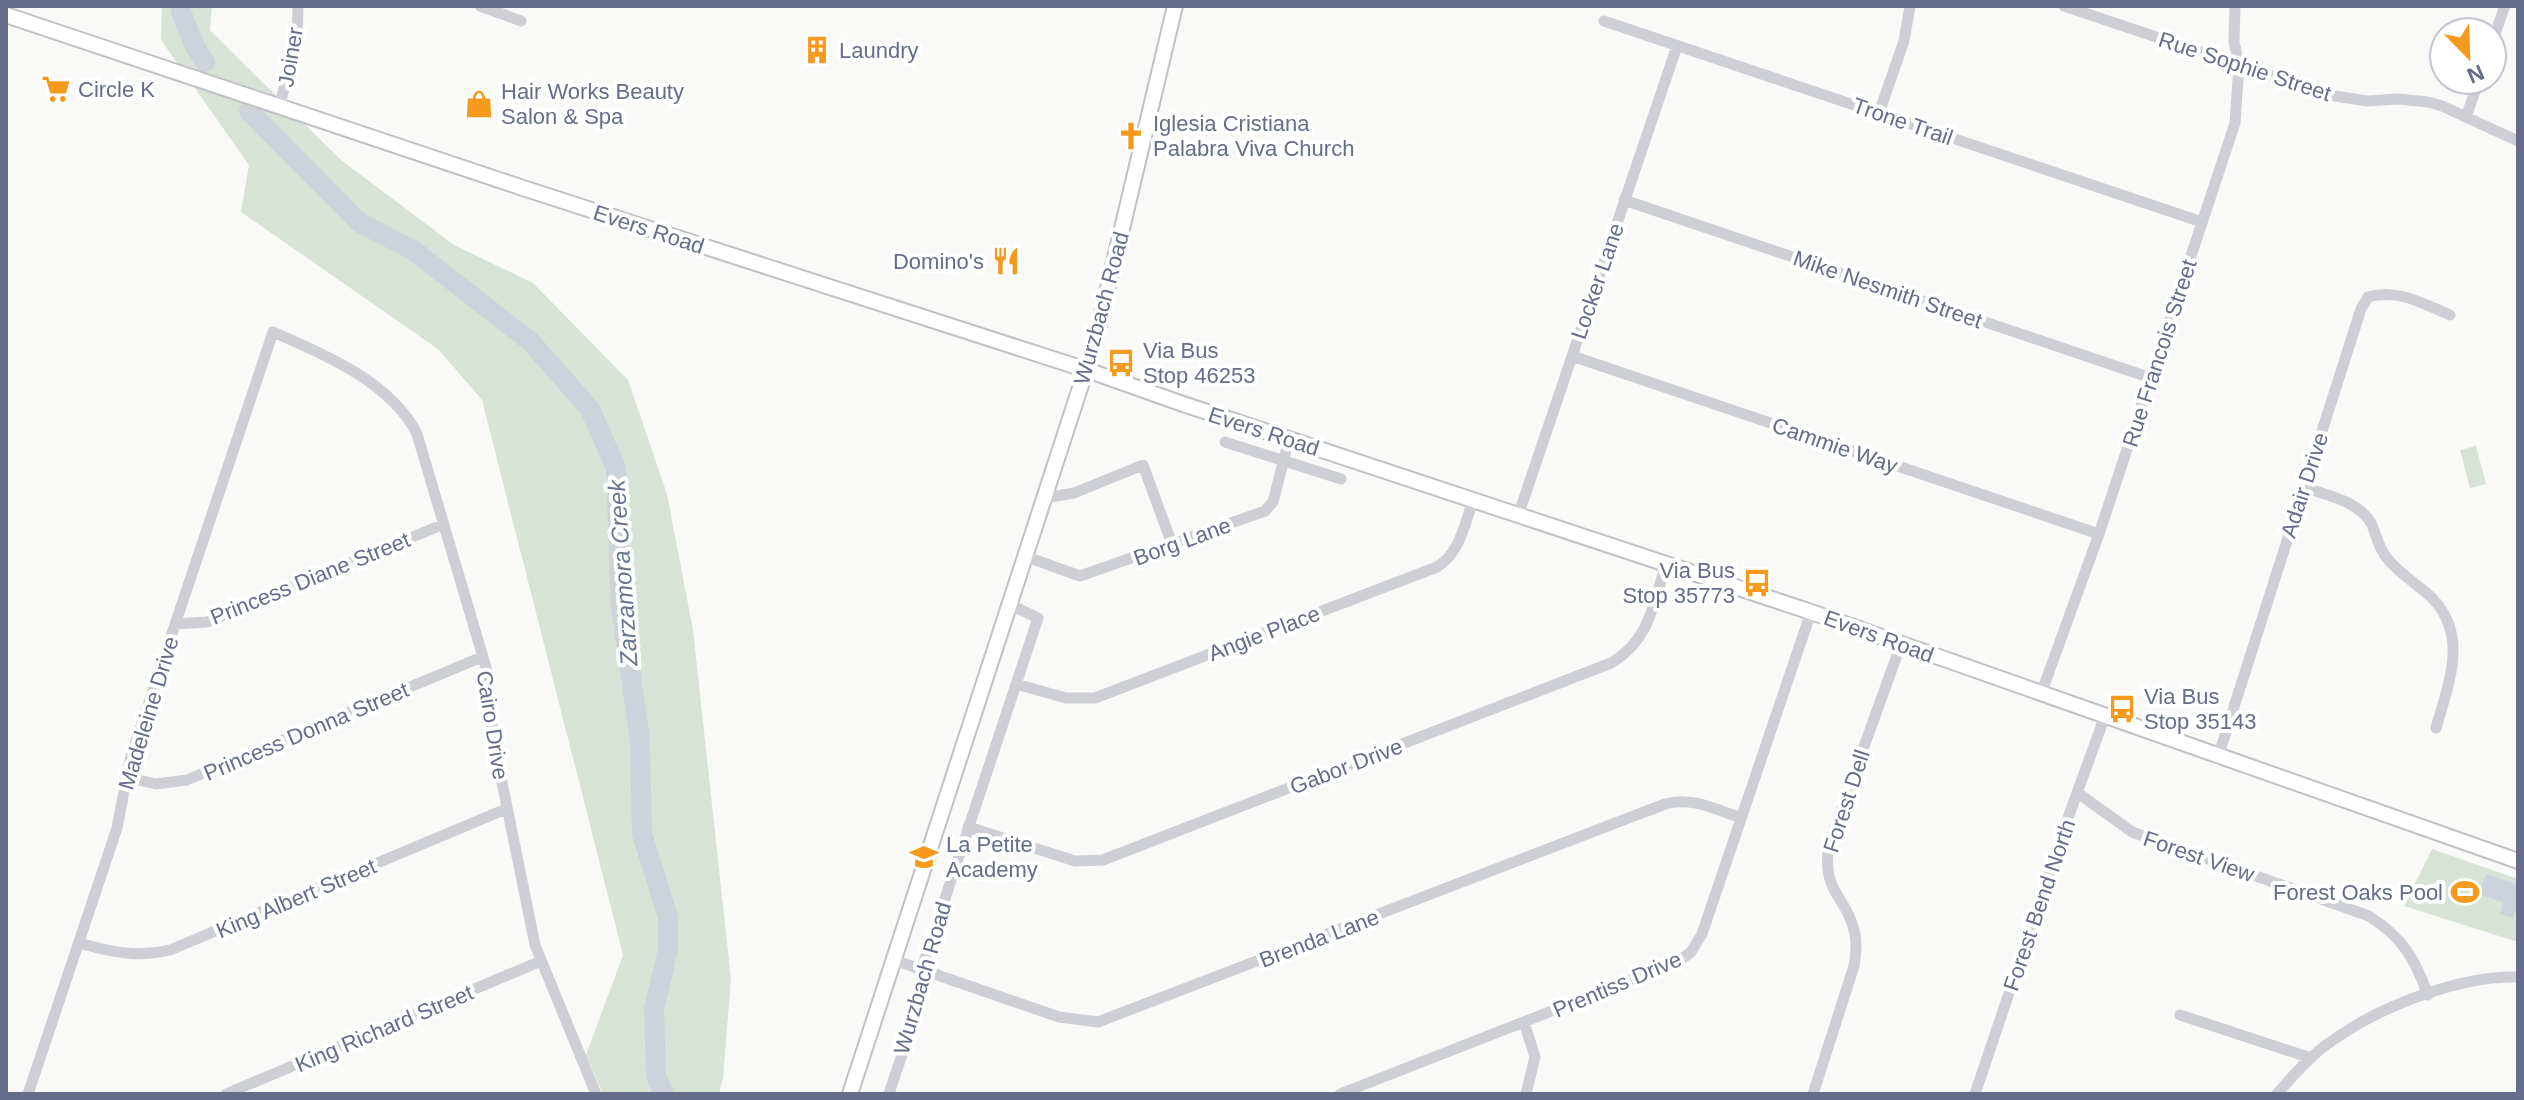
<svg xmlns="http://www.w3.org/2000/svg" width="2524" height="1100" viewBox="0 0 2524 1100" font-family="Arial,sans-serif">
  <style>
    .green { fill: #d8e2d7 }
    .water { fill: #ced2da }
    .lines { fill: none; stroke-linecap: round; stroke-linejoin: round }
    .river { stroke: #ced2da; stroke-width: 20 }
    .major-casing { stroke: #c0c1c7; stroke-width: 18 }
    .minor { stroke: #cecfd4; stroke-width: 11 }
    .major { stroke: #fff; stroke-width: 14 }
    .labels { text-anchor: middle; stroke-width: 8; stroke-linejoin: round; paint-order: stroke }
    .poi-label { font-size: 22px; fill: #656d8b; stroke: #fff; text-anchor: start }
    .street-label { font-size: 22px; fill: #656d8b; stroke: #fff }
    .water-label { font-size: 24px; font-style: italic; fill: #67758d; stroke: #fff }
  </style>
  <rect width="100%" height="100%" fill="#f9faf7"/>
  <!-- green -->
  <path class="green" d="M 162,6 L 212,6 L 210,30 L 341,160 L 454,245 L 533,283 L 628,380 L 667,494 L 693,630 L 731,979 L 723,1078 L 719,1094 L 603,1094 L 586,1055 L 623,955 L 482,400 L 438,349 L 241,212 L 249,165 L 161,40 Z
    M 2476,446 L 2486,484 L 2470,488 L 2460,450 Z
    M 2432,849 L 2518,879 L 2518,942 L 2404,906 Z"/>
  <!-- water -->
  <path class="water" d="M 2486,874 L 2518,885 L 2518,903 L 2513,918 L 2500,914 L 2503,902 L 2479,894 Z"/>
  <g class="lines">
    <!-- river -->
    <path class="river" d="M 181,6 L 181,12 L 195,47 L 205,62
      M 249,111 L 360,223 L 413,250 L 531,342 L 590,409 L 616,468 L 621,607 L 640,740 L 642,834 L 668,917 L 668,950 L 654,1009 L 656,1076 L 664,1094"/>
    <defs>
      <path id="major" d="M 6,15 L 523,188 L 1087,370 L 1183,404 L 1811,612 L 2518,861
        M 850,1094 L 1095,342 L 1175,6"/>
    </defs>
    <!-- major casing -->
    <use href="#major" class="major-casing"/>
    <!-- minor -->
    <path class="minor" d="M 480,6 L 521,21
      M 2064,6 L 2329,95 L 2367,101 L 2398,99 L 2428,102 L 2442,106 L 2518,141
      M 1604,21 L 2202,222
      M 2492,42 L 2505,6
      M 279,108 L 297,39 L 298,6
      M 1879,113 L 1904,41 L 1910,6
      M 2466,117 L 2479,80
      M 1624,200 L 2151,378
      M 1572,356 L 2099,534
      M 1225,442 L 1341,479
      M 2303,487 C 2326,495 2360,501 2372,525 C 2377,537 2378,547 2387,558 C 2399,574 2419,585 2433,599 C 2469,637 2448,685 2436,728
      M 1045,498 L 1074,493 L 1143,465 L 1172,544
      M 1518,516 L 1677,46
      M 1027,557 L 1080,576 L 1265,511 L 1273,502 L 1289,439
      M 175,624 L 207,622 L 444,524
      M 1016,684 L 1066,698 L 1095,698 L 1437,567 C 1460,553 1464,525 1473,501
      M 2041,694 L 2099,534 L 2235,123 L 2239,64 L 2234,42 L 2235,6
      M 2218,757 L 2361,309 L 2368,297 C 2397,288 2424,304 2450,315
      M 125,777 L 156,784 L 187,780 L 482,657
      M 2078,793 L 2132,832 L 2369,916 C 2403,938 2414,957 2428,995
      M 968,827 L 1075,861 L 1103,860 L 1611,663 C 1650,640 1653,605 1666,564
      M 79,943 C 111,952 137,958 170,950 L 506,809
      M 894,960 L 1059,1017 L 1098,1022 L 1665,804 C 1691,796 1717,810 1741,818
      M 2180,1015 L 2311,1058
      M 1524,1022 L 1535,1057 L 1526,1094
      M 28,1094 L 117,828 L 131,756 L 273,332 C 324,354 392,383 417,434 L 488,674 L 493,738 L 535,945 L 596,1094
      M 226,1094 L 541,961
      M 889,1094 C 902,1052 921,1009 923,965 L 1038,618 L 1011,605
      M 1340,1094 L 1679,961 L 1691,952 L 1702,934 L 1811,612
      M 1813,1094 L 1854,966 C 1856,955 1857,945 1855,934 C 1847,895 1821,894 1829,844 L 1901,644
      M 1975,1094 L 2069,815 L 2105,716
      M 2277,1094 C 2295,1073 2313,1053 2336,1038 C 2382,1006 2461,975 2518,977"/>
    <!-- major -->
    <use href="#major" class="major"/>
  </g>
  <!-- icons -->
  <defs>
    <symbol id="building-bare" viewBox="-9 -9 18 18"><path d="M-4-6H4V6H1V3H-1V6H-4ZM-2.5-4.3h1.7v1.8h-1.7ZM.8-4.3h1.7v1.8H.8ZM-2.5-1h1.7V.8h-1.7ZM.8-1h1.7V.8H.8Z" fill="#f59a1c" stroke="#fff" stroke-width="2.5" paint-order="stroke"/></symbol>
    <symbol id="supermarket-bare" viewBox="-9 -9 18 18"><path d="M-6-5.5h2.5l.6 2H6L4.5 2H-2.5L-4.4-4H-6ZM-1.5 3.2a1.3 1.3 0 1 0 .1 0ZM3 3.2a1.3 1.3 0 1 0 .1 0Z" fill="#f59a1c" stroke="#fff" stroke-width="2.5" paint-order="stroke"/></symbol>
    <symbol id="shop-bare" viewBox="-9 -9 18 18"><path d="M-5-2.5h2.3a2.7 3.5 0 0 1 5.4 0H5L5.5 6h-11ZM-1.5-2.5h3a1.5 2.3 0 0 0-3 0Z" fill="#f59a1c" stroke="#fff" stroke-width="2.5" paint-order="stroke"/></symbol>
    <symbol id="church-bare" viewBox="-9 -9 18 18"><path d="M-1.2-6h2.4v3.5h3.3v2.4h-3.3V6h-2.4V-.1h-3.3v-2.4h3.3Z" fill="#f59a1c" stroke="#fff" stroke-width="2.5" paint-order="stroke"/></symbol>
    <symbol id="restaurant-bare" viewBox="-9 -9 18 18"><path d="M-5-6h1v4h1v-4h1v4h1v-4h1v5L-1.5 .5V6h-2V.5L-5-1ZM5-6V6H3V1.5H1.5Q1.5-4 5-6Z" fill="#f59a1c" stroke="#fff" stroke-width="2.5" paint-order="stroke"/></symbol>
    <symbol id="bus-bare" viewBox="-9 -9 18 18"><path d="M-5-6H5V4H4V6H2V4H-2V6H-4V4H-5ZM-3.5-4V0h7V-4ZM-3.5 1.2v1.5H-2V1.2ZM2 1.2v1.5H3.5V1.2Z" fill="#f59a1c" stroke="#fff" stroke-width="2.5" paint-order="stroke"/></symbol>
    <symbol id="school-bare" viewBox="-9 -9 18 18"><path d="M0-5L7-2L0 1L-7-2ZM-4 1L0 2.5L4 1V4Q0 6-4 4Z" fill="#f59a1c" stroke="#fff" stroke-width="2.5" paint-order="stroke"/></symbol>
    <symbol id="stadium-bare" viewBox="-9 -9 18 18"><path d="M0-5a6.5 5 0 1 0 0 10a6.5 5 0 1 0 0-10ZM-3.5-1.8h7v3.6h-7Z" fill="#f59a1c" stroke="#fff" stroke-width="2.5" paint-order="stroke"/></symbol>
  </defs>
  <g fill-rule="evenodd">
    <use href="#building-bare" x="797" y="30" width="40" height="40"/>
    <use href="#supermarket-bare" x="36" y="69" width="40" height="40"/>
    <use href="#shop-bare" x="459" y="84" width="40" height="40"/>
    <use href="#church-bare" x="1111" y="116" width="40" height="40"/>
    <use href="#restaurant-bare" x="986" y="241" width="40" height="40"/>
    <use href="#bus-bare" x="1101" y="343" width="40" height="40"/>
    <use href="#bus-bare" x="1737" y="563" width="40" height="40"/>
    <use href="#bus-bare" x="2102" y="689" width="40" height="40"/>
    <use href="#school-bare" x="904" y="837" width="40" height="40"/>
    <use href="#stadium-bare" x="2445" y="872" width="40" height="40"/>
  </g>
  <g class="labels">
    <!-- poi labels -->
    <g class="poi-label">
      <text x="839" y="58">Laundry</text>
      <text x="78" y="97">Circle K</text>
      <text x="501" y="99">Hair Works Beauty<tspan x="501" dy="25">Salon &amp; Spa</tspan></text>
      <text x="1153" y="131">Iglesia Cristiana<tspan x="1153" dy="25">Palabra Viva Church</tspan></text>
      <text x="984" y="269" text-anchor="end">Domino's</text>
      <text x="1143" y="358">Via Bus<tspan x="1143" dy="25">Stop 46253</tspan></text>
      <text x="1735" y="578" text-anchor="end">Via Bus<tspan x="1735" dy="25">Stop 35773</tspan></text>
      <text x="2144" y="704">Via Bus<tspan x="2144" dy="25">Stop 35143</tspan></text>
      <text x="946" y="852">La Petite<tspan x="946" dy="25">Academy</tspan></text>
      <text x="2443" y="900" text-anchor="end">Forest Oaks Pool</text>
    </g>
    <!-- street labels -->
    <g class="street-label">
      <text transform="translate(290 57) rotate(-80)" y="8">Joiner</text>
      <text transform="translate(2245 66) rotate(18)" y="8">Rue Sophie Street</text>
      <text transform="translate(1903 121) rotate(19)" y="8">Trone Trail</text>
      <text transform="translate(649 229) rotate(18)" y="8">Evers Road</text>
      <text transform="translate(1597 281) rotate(-71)" y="8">Locker Lane</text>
      <text transform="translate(1888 289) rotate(19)" y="8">Mike Nesmith Street</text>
      <text transform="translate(1101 308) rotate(-75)" y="8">Wurzbach Road</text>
      <text transform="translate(2159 353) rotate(-72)" y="8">Rue Francois Street</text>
      <text transform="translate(1264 431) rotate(18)" y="8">Evers Road</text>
      <text transform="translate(1835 445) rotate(19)" y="8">Cammie Way</text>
      <text transform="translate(2304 485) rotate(-72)" y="8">Adair Drive</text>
      <text transform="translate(1182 541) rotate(-20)" y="8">Borg Lane</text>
      <text transform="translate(310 578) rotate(-22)" y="8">Princess Diane Street</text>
      <text transform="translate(1264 633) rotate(-21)" y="8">Angie Place</text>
      <text transform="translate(1879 636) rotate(20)" y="8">Evers Road</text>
      <text transform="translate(148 713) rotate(-73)" y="8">Madeleine Drive</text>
      <text transform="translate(493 725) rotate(81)" y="8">Cairo Drive</text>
      <text transform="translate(306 731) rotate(-23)" y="8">Princess Donna Street</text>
      <text transform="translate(1346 766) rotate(-21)" y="8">Gabor Drive</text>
      <text transform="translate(1846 801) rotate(-72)" y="8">Forest Dell</text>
      <text transform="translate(2199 856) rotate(19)" y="8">Forest View</text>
      <text transform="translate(296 898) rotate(-23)" y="8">King Albert Street</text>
      <text transform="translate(2039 905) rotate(-71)" y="8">Forest Bend North</text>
      <text transform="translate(1319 938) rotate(-21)" y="8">Brenda Lane</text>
      <text transform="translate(922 978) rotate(-74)" y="8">Wurzbach Road</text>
      <text transform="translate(1617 984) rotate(-23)" y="8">Prentiss Drive</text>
      <text transform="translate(384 1028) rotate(-23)" y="8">King Richard Street</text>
    </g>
    <!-- water labels -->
    <g class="water-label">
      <text transform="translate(623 573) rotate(-94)" y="8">Zarzamora Creek</text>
    </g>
  </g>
  <!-- border -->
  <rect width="2524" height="1100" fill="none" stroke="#656d8b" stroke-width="16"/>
  <!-- north arrow -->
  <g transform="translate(2468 56) rotate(157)"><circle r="38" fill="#ffffff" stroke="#c1c5d1" stroke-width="2"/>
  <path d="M0-6L14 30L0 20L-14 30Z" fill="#f59a1c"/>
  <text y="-12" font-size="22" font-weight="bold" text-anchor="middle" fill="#656d8b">N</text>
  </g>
</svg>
